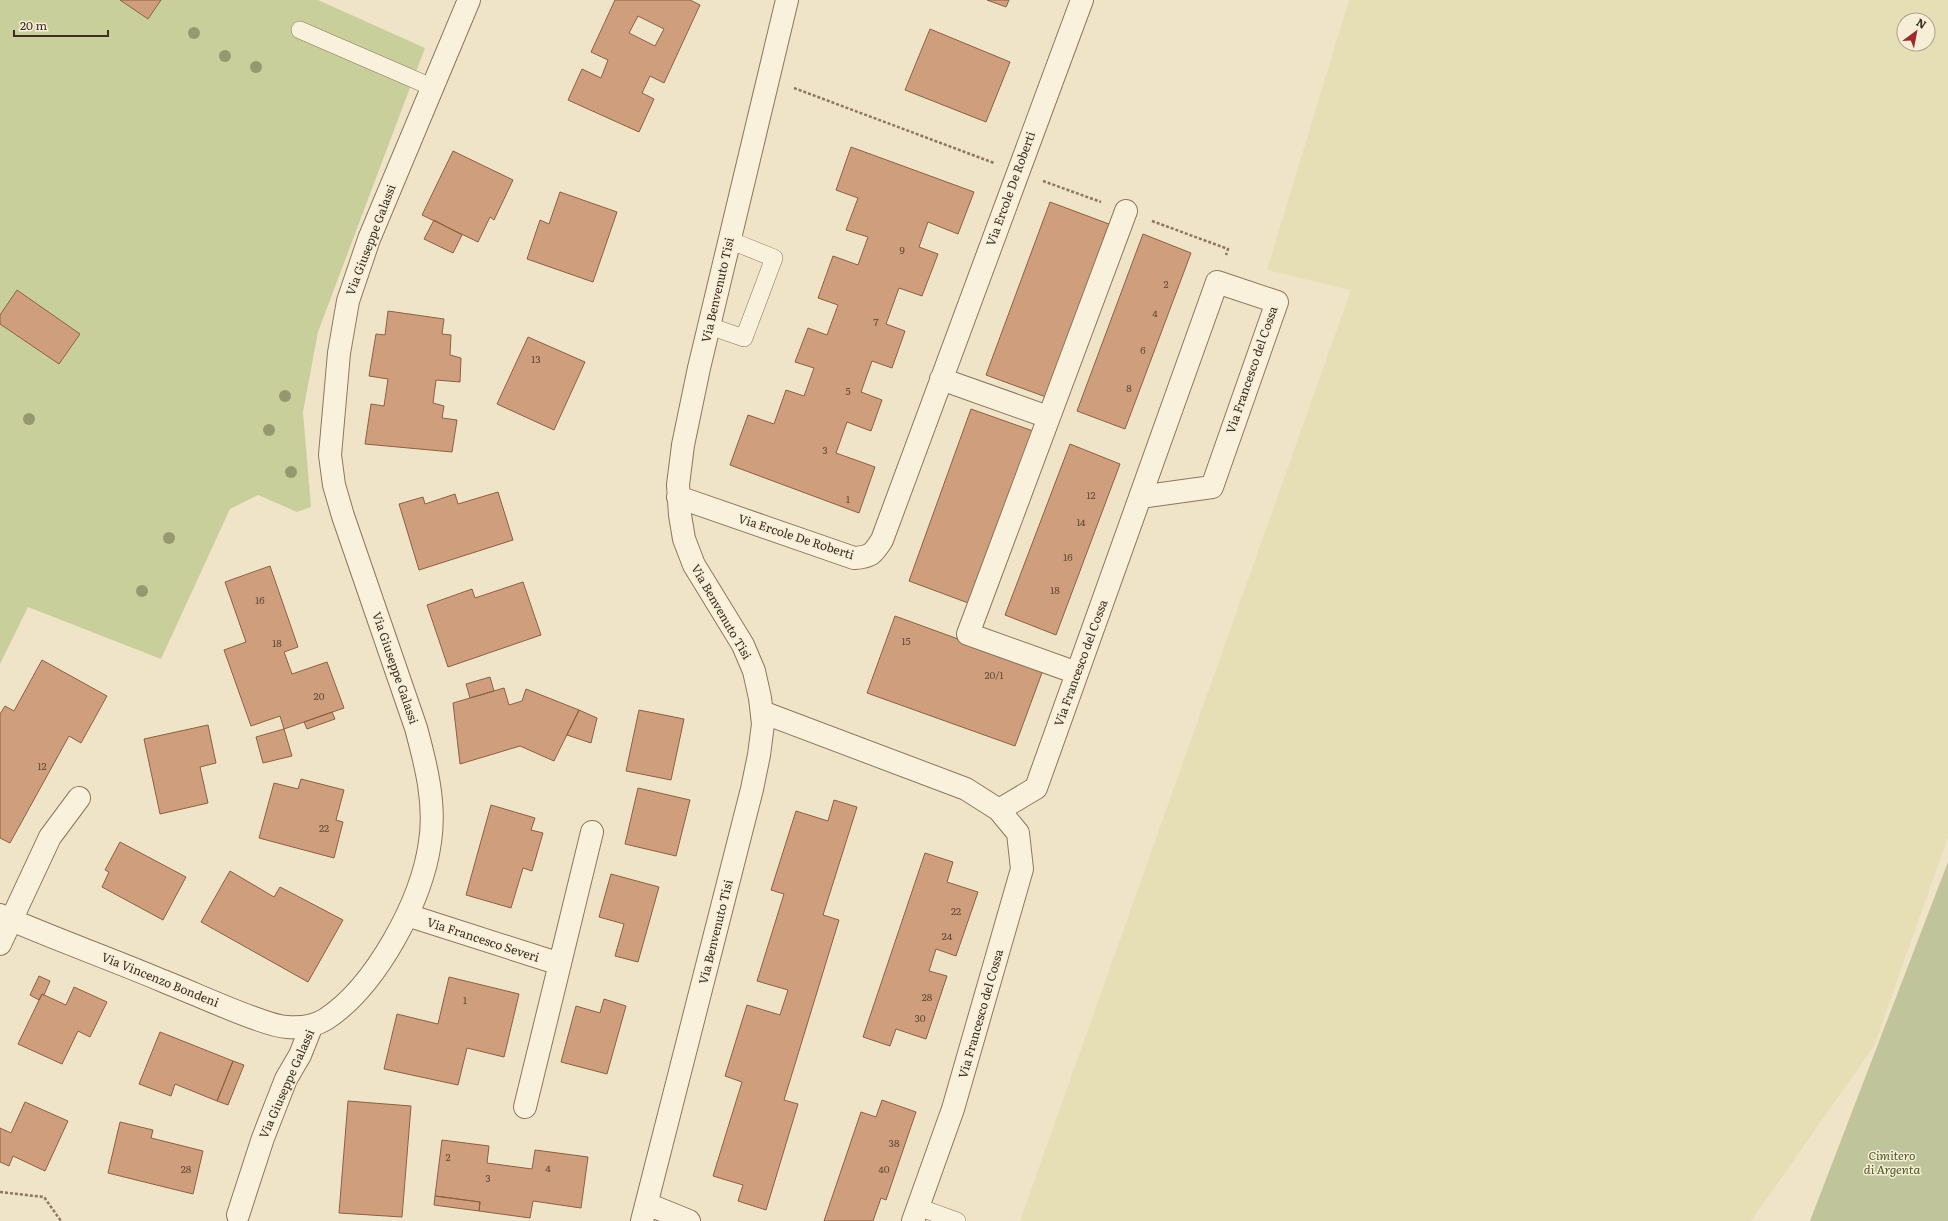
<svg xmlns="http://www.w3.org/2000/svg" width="1948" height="1221" viewBox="0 0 1948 1221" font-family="Literata,serif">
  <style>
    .farmland { fill: #e6deb5; fill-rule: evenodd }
    .green { fill: #c9cf9b }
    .cemetery { fill: #bfc49a }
    .building { fill: #cf9f7d; stroke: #8d5f41; fill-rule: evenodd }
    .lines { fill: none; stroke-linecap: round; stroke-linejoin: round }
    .service-casing { stroke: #8d765c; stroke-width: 18 }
    .minor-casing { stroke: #8d765c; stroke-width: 24 }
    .path { stroke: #8d765c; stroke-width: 2.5; stroke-dasharray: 3 2; stroke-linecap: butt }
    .service { stroke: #faf1dc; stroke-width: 17 }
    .minor { stroke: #faf1dc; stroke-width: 22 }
    .tree { fill: #96986f }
    .labels { text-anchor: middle; stroke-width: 3; stroke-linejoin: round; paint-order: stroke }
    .number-label { font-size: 10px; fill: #624a37 }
    .street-label { font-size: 12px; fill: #3d2e20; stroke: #f7eed8 }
    .park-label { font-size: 12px; font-style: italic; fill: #4d5a26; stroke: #f7eed8 }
  </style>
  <rect width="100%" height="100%" fill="#f0e4c8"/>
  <!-- farmland -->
  <path class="farmland" d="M 1349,0 L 1948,0 L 1948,837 L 1874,1046 L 1751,1221 L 1020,1221 L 1351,290 L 1267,270 ZM 1904,20 L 1928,20 L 1928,44 L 1904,44 Z"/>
  <!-- green -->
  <path class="green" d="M 0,0 L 318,0 L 425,48 L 318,332 L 303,412 L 311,507 L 297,512 L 258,495 L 230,509 L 161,659 L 28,607 L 0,664 Z"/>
  <!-- cemetery -->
  <path class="cemetery" d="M 1948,862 L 1948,1221 L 1810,1221 Z"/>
  <!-- building -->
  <path class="building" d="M 120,0 L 161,0 L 148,19 Z
    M 615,0 L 690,0 L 700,5 L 664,83 L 650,76 L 642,93 L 654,99 L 639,132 L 568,100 L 582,69 L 601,78 L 608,60 L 591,52 ZM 638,16 L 664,29 L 655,46 L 629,33 Z
    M 987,0 L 1009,0 L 1006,7 Z
    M 930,29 L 1010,62 L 986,122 L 905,90 Z
    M 851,147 L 974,192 L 958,234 L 928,222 L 919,247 L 938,254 L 922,296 L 899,288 L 886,324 L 905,331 L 892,368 L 872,361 L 861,392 L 882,400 L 871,431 L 847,422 L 836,453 L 875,467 L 859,513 L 730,465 L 748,415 L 774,424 L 786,390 L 804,396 L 814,368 L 795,362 L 808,328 L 827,335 L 838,305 L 818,298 L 833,256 L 858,265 L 868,237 L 846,230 L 858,198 L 836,190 Z
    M 453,151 L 513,180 L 494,220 L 490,217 L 478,242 L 422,215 Z
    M 560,192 L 617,212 L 593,282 L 527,259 L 540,220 L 549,224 Z
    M 1050,202 L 1109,224 L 1046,397 L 986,375 Z
    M 434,220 L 462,235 L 453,253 L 424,239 Z
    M 1143,234 L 1191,253 L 1125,429 L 1077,411 Z
    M 17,290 L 80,334 L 59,364 L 0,324 L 0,315 Z
    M 388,311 L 444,319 L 442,334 L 451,335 L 450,355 L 461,358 L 460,382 L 436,380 L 433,403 L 444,406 L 442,418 L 457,420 L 452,452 L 365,444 L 371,404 L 384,406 L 388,379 L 369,376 L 376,334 L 385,335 Z
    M 528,337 L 585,362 L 554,430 L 497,404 Z
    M 971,409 L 1033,431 L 971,604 L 909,581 Z
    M 1070,444 L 1120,464 L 1056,635 L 1005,615 Z
    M 498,492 L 513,540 L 419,570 L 399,504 L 423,497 L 425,504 L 455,494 L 458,504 Z
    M 270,566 L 298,647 L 284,652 L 292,674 L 327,662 L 344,708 L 284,729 L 280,716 L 251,726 L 224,650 L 246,642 L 225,582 Z
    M 523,582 L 541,635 L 448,667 L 427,605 L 472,589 L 475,598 Z
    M 895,616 L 1043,670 L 1015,746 L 867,693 Z
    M 42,660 L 107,696 L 81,743 L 69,736 L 10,843 L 0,838 L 0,714 L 5,706 L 14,711 Z
    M 490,677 L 494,691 L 470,698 L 466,684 Z
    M 504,688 L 509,705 L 522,701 L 526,689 L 579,710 L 554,761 L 520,746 L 460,764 L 453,703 Z
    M 579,710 L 597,718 L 591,743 L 567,735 Z
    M 639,710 L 684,719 L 671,780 L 626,771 Z
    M 332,712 L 335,719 L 307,729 L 304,722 Z
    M 208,725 L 216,763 L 200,767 L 208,803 L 160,814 L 144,739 Z
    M 284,729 L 292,756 L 263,763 L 256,737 Z
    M 301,779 L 344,790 L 336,820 L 343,822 L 334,858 L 259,838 L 274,783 L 298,789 Z
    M 638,788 L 690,800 L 676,856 L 625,844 Z
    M 834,800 L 857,807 L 823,915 L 839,920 L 784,1100 L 798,1104 L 766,1210 L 738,1201 L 743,1185 L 713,1176 L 742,1082 L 725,1076 L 747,1005 L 780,1015 L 788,990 L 757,981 L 784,894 L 771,890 L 796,811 L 828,821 Z
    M 491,805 L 535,818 L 531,830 L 543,833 L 532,871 L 523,868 L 511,908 L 466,895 Z
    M 120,842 L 186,877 L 163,920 L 102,887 L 109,872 L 105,870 Z
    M 925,853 L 953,862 L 947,882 L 978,892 L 956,956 L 936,949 L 929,971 L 947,976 L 926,1039 L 896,1029 L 890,1046 L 863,1037 Z
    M 230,871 L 274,897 L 280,887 L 343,920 L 308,982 L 201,922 Z
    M 611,874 L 659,887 L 638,962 L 615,956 L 624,924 L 599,917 Z
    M 39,976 L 50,981 L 44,995 L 42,994 L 39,1000 L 30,995 Z
    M 449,977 L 519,994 L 504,1057 L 467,1048 L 458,1085 L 384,1069 L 397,1014 L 438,1024 Z
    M 74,987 L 107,1002 L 90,1037 L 78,1031 L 62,1064 L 18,1044 L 42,994 L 66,1005 Z
    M 604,999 L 626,1006 L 607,1074 L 561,1062 L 576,1006 L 600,1013 Z
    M 160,1032 L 233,1061 L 217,1101 L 175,1084 L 171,1096 L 139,1084 Z
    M 233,1061 L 244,1065 L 228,1105 L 217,1101 Z
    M 882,1100 L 916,1112 L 886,1200 L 881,1198 L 873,1221 L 824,1221 L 861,1112 L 876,1117 Z
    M 348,1101 L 411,1106 L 402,1217 L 339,1213 Z
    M 25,1102 L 68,1121 L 45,1171 L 13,1156 L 9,1166 L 0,1162 L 0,1128 L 11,1133 Z
    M 120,1122 L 153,1130 L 151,1138 L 203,1151 L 193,1194 L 108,1173 Z
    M 442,1140 L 489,1146 L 487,1163 L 532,1169 L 535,1150 L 588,1157 L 581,1208 L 533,1201 L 530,1218 L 479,1211 L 480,1202 L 435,1196 Z
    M 435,1196 L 480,1202 L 479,1211 L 434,1205 Z"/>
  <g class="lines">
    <defs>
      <path id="service" d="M 300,30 L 434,88
        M 709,326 L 744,338 L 774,258 L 729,240
        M 918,1207 L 957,1221"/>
      <path id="minor" d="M 941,379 L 1048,417
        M 678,497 L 854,558 C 871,557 873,554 882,540 L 1082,0
        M 1077,673 L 968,634 L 1126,211
        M 762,712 L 966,789 L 999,810 L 1018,833 L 1022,869 L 953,1109 L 913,1221
        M 999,810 L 1036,788 L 1217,282 L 1277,302 L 1212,487 L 1140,497
        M 0,915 C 54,939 109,958 163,981 C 193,993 221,1006 251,1017 C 263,1021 274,1026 287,1027 C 300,1028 315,1026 326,1019 C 376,986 422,901 430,842 C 436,804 426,765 416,728 L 343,516 L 334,485 L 330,455 L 339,353 L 348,301 L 369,239 L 469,0
        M 407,915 L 560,964
        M 0,944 L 50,837 L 79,798
        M 525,1107 L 592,832
        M 647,1204 L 689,1221
        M 238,1215 L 263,1138 L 286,1079 L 300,1055 L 312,1025
        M 642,1221 L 752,789 L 759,755 L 763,724 L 760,698 L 754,671 L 743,645 L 694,565 L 684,539 L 680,515 L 678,485 L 683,445 L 699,368 L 787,0"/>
    </defs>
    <!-- service casing -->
    <use href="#service" class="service-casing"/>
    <!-- minor casing -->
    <use href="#minor" class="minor-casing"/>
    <!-- path -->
    <path class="path" d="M 794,88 L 994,163
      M 1043,181 L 1101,202
      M 1152,221 L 1228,249 L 1226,255
      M 0,1192 L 44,1197 L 61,1221"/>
    <!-- service -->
    <use href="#service" class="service"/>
    <!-- minor -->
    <use href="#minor" class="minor"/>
  </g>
  <!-- trees -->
  <g class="tree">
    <circle cx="194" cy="33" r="6"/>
    <circle cx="225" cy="56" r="6"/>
    <circle cx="256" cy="67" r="6"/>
    <circle cx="285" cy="396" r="6"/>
    <circle cx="29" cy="419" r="6"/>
    <circle cx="269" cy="430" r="6"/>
    <circle cx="291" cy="472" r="6"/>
    <circle cx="169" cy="538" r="6"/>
    <circle cx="142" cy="591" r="6"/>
  </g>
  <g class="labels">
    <!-- number labels -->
    <g class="number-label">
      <text x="902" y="254">9</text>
      <text x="1166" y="288">2</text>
      <text x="1155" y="317">4</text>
      <text x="876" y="326">7</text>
      <text x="1143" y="354">6</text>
      <text x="536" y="363">13</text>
      <text x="1129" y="392">8</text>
      <text x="848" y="395">5</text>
      <text x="825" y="454">3</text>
      <text x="1091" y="499">12</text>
      <text x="848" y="503">1</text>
      <text x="1081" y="526">14</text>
      <text x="1068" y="561">16</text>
      <text x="1055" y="594">18</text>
      <text x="260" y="604">16</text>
      <text x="906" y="645">15</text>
      <text x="277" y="647">18</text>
      <text x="994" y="679">20/1</text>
      <text x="319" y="700">20</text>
      <text x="42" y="770">12</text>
      <text x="324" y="832">22</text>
      <text x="956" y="915">22</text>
      <text x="947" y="940">24</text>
      <text x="927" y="1001">28</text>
      <text x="465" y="1004">1</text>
      <text x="920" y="1022">30</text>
      <text x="894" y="1147">38</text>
      <text x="448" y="1161">2</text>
      <text x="548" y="1172">4</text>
      <text x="186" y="1173">28</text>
      <text x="884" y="1173">40</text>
      <text x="488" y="1182">3</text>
    </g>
    <!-- street labels -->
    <g class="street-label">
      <text transform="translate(1011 189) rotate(-70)" y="4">Via Ercole De Roberti</text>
      <text transform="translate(371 240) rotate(-69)" y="4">Via Giuseppe Galassi</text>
      <text transform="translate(718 290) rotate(-77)" y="4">Via Benvenuto Tisi</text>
      <text transform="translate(1252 370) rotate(-71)" y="4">Via Francesco del Cossa</text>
      <text transform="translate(796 537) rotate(18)" y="4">Via Ercole De Roberti</text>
      <text transform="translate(721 612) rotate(60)" y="4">Via Benvenuto Tisi</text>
      <text transform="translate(1081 663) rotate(-70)" y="4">Via Francesco del Cossa</text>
      <text transform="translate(395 668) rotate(71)" y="4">Via Giuseppe Galassi</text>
      <text transform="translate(716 932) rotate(-76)" y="4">Via Benvenuto Tisi</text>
      <text transform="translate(483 940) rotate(18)" y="4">Via Francesco Severi</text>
      <text transform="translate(160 980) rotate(22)" y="4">Via Vincenzo Bondeni</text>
      <text transform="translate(981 1014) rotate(-74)" y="4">Via Francesco del Cossa</text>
      <text transform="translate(287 1084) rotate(-66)" y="4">Via Giuseppe Galassi</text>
    </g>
    <!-- park labels -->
    <g class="park-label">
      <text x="1892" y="1160">Cimitero<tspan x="1892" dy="14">di Argenta</tspan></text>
    </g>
  </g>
  <!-- north arrow -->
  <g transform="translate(1916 32) rotate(32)"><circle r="19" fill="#f7eed8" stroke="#ada18e"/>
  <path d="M0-3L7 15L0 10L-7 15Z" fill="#9e2a2b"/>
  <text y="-6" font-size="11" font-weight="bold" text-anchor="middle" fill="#3d2e20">N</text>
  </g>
  <!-- scale -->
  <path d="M14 30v6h94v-6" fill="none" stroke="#3d2e20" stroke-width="2"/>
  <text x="20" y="30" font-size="12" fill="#3d2e20" stroke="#f7eed8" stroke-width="3" paint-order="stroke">20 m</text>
</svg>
